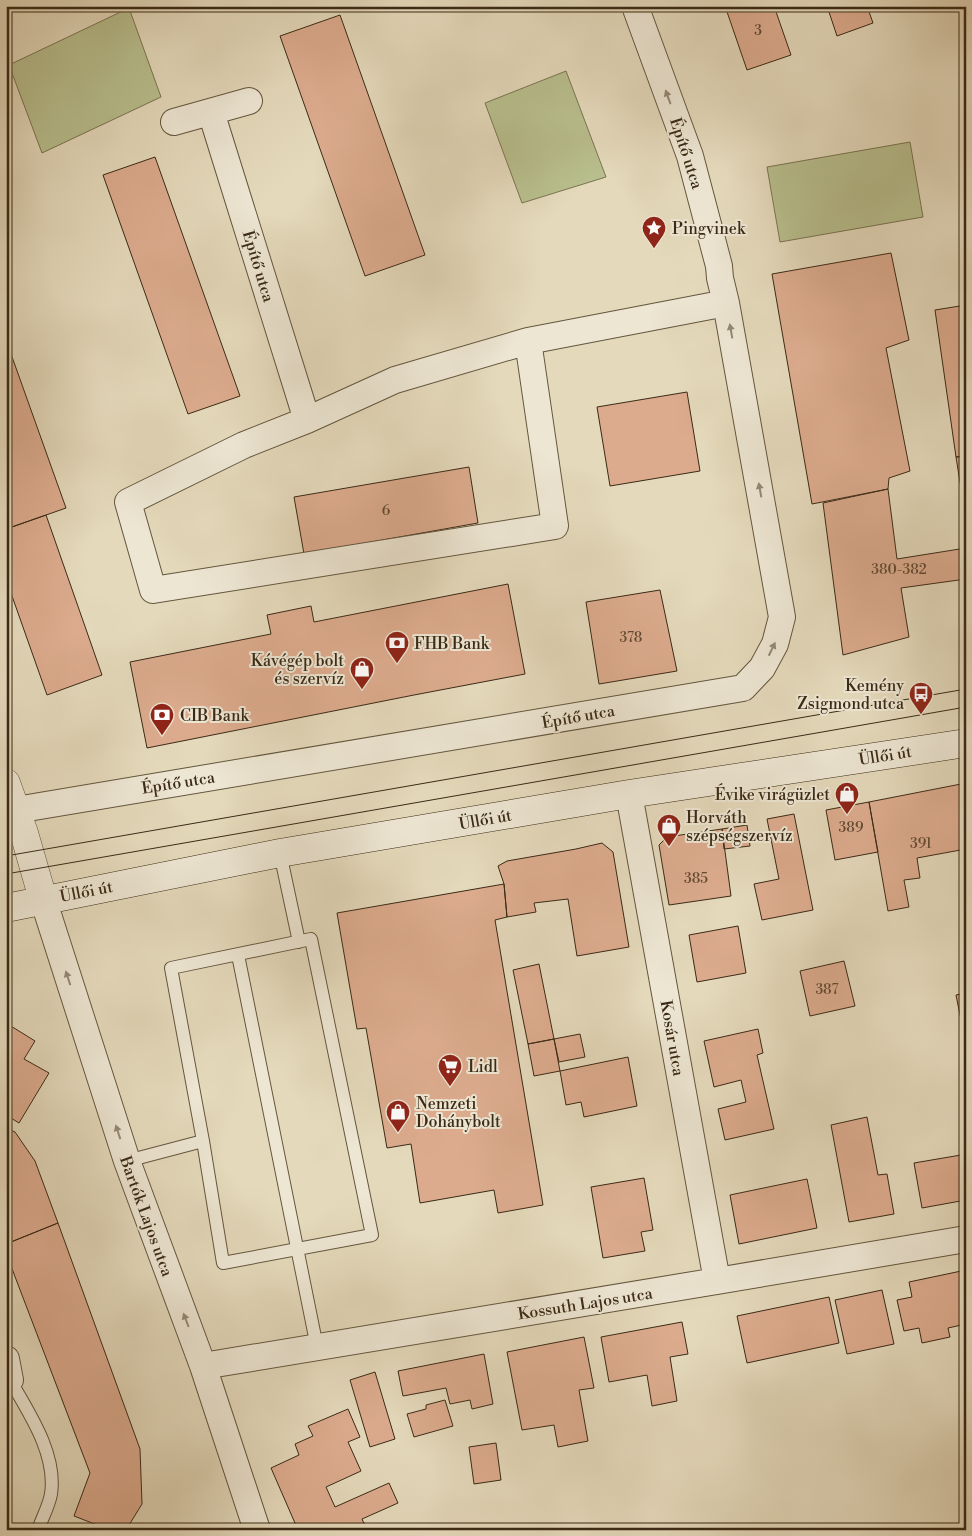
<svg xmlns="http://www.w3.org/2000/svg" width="972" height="1536" viewBox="0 0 972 1536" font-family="'Libre Bodoni',serif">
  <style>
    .green { fill: #b8be8d; stroke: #797451 }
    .building { fill: #dcab8e; stroke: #3a2a15 }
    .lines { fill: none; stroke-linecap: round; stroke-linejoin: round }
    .service-casing { stroke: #64563e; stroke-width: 14 }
    .minor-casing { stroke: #64563e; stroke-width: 28 }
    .tertiary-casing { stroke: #64563e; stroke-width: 29 }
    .secondary-casing { stroke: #3a2a15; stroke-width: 29 }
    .service { stroke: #ede6d3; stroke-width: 12 }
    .minor { stroke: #ede6d3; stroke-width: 26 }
    .tertiary { stroke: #ede6d3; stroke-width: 28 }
    .secondary { stroke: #ede6d3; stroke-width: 28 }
    .tram { stroke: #3a2a15; stroke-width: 1 }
    .oneway { fill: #948874 }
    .labels { text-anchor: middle; stroke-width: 4; stroke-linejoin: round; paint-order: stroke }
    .number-label { font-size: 14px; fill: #624a33 }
    .street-label { font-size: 16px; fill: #3a2a15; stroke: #ede6d3 }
    .poi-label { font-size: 16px; fill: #3a2a15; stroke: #ede6d3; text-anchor: start }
  </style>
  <rect width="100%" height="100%" fill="#e4d9bb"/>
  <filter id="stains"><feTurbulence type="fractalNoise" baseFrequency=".004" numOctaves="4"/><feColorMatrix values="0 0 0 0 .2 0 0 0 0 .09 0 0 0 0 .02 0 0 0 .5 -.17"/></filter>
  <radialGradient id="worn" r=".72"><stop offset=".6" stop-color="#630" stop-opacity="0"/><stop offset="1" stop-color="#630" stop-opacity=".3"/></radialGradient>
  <!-- green -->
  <path class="green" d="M 129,8 L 161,97 L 42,153 L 9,65 Z
    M 566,71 L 606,177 L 522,203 L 485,103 Z
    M 910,142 L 923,217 L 780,242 L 767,167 Z"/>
  <!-- building -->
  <path class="building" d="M 725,6 L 774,6 L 791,55 L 747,70 Z
    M 827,6 L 867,6 L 873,23 L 837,36 Z
    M 340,15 L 425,255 L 365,276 L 280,36 Z
    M 155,157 L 240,396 L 188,414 L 103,175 Z
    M 891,253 L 909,340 L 886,348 L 910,471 L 889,478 L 888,489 L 812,504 L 772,274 Z
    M 966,305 L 966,456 L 956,457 L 935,310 Z
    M 6,340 L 66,508 L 12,527 L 6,510 Z
    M 687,392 L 700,471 L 610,486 L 597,407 Z
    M 966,456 L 966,520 L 956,457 Z
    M 469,467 L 478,523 L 304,554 L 294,497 Z
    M 888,489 L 897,559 L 966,548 L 966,579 L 901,588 L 909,637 L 843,655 L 823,503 Z
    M 46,515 L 102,675 L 47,695 L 6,579 L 6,529 Z
    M 508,584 L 525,674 L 414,695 L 147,748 L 130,662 L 271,634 L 267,615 L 311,606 L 314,622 Z
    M 660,590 L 677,671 L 599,684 L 586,602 Z
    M 961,784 L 966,812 L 966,849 L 917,858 L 920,878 L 904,880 L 909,907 L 888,911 L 869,802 Z
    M 869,802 L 878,852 L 835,860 L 826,810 Z
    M 794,814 L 813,910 L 762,920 L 754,884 L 779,879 L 767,819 Z
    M 747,825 L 750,846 L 724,849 L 722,829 Z
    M 722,829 L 731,896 L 669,905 L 659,845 L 667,837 Z
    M 602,843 L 613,852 L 629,947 L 577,956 L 568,899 L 534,903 L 536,912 L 507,917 L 504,884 L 498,866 L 507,861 L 576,849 Z
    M 504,884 L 507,917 L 495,920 L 543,1205 L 498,1213 L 494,1190 L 420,1203 L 411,1144 L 387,1148 L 366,1028 L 357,1029 L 337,913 Z
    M 738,926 L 746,973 L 697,982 L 689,935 Z
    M 844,961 L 855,1006 L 810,1016 L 800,971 Z
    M 539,964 L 554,1039 L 528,1044 L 513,970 Z
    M 966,993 L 966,1045 L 956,995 Z
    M 6,1023 L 35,1041 L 24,1059 L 49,1073 L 19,1123 L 6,1115 Z
    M 758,1029 L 763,1053 L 757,1055 L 774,1129 L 725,1140 L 718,1109 L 746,1102 L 741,1080 L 714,1087 L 704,1041 Z
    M 580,1034 L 585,1057 L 559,1062 L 554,1039 Z
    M 554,1039 L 560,1071 L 534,1076 L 528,1044 Z
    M 628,1057 L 637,1106 L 584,1117 L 581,1102 L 566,1105 L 560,1071 Z
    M 867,1117 L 878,1175 L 887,1174 L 894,1214 L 849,1222 L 831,1125 Z
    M 6,1128 L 15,1132 L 35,1161 L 58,1223 L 6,1244 Z
    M 961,1155 L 966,1184 L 966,1200 L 922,1208 L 914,1163 Z
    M 644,1178 L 653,1230 L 641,1232 L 645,1251 L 603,1258 L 591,1187 Z
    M 807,1179 L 817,1228 L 739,1244 L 730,1195 Z
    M 58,1223 L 140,1449 L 142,1504 L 126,1530 L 110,1530 L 74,1516 L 90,1473 L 6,1253 L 6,1244 Z
    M 966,1270 L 966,1324 L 948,1328 L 950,1337 L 922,1343 L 919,1328 L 904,1331 L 897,1300 L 912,1297 L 909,1282 Z
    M 882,1290 L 894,1344 L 847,1354 L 835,1300 Z
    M 829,1297 L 839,1343 L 747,1363 L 737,1316 Z
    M 682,1322 L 688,1354 L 670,1357 L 677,1401 L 652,1406 L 647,1375 L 609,1382 L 601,1337 Z
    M 584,1337 L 594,1388 L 579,1390 L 588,1441 L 558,1447 L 554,1425 L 522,1430 L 507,1352 Z
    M 484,1354 L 493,1404 L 472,1409 L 470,1400 L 450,1404 L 446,1388 L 403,1396 L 398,1371 Z
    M 375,1372 L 395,1439 L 370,1447 L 350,1380 Z
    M 445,1400 L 453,1426 L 414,1437 L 407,1414 L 426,1409 L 426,1405 Z
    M 348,1409 L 360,1437 L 348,1442 L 361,1471 L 326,1487 L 335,1507 L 389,1483 L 398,1503 L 362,1519 L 367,1530 L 298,1530 L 271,1468 L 299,1455 L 295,1444 L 313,1436 L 308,1426 Z
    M 496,1443 L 501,1480 L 474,1484 L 469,1447 Z"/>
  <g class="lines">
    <defs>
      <path id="service" d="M 280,853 L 299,942
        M 238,955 L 317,1347
        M 127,1161 L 203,1141 L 171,968 L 311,939 L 372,1235 L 223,1263 L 203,1141
        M 10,1380 C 29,1413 57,1454 51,1494 C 49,1506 42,1518 38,1530"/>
      <path id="minor" d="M 211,112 L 307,420
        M 174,122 L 249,101
        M 528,341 L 555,526 L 153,590 L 128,502 L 244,445 L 307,420 L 395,380 L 528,341 L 726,303
        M 629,794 L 717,1281
        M 16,810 L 743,688 L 762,668 L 775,644 L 782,617 L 726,303 L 720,278 L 719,266 L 690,156 L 635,6
        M 43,899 L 127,1161 L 203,1366 L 257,1530
        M 6,1359 L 10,1380 L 6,1380
        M 203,1366 L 717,1281 L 966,1239"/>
      <path id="tertiary" d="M 6,783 L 24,833 L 43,899"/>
      <path id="secondary" d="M 6,908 L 280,853 L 629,794 L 966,743"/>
    </defs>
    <!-- service casing -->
    <use href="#service" class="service-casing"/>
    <!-- minor casing -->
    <use href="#minor" class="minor-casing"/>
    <!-- tertiary casing -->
    <use href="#tertiary" class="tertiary-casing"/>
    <!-- secondary casing -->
    <use href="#secondary" class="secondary-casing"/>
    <!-- service -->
    <use href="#service" class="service"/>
    <!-- minor -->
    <use href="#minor" class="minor"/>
    <!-- tertiary -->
    <use href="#tertiary" class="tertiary"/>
    <!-- secondary -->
    <use href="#secondary" class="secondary"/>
    <!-- tram -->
    <path class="tram" d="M 6,856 L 966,689
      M 6,874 L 966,707"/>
  </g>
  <!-- one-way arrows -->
  <defs><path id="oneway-solid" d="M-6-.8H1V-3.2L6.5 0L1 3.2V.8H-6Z" transform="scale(1.25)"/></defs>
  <g class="oneway">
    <use href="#oneway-solid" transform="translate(668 97) rotate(-110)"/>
    <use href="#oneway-solid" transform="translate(731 331) rotate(-100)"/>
    <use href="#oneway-solid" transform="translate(760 490) rotate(-100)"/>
    <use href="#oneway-solid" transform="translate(772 649) rotate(-64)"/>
    <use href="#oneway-solid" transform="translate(68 978) rotate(-108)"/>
    <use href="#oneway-solid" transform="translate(118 1132) rotate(-108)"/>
    <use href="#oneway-solid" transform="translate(186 1320) rotate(-111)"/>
  </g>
  <!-- icons -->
  <defs>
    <symbol id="sight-pin" viewBox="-11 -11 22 30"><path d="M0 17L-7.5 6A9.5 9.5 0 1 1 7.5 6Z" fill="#8f2418" stroke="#ede6d3"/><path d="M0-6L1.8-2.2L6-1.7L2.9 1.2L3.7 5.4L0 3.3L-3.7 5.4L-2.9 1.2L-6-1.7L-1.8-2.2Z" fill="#fff"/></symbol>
    <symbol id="bank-pin" viewBox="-11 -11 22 30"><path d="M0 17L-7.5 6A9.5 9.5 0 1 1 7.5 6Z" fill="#8f2418" stroke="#ede6d3"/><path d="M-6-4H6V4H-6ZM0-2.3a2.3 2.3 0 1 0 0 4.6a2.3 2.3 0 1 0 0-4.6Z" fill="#fff"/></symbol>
    <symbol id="shop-pin" viewBox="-11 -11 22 30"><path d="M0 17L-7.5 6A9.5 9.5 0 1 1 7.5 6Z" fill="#8f2418" stroke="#ede6d3"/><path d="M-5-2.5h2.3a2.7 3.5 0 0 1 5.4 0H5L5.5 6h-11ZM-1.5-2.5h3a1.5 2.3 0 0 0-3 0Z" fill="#fff"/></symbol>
    <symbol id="bus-pin" viewBox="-11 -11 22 30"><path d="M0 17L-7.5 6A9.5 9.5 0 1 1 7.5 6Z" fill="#8f2418" stroke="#ede6d3"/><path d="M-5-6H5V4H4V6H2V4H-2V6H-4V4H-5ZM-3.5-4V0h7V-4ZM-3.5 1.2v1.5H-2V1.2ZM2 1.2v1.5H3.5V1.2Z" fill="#fff"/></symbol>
    <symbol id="supermarket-pin" viewBox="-11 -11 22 30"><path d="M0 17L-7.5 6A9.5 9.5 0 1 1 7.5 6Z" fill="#8f2418" stroke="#ede6d3"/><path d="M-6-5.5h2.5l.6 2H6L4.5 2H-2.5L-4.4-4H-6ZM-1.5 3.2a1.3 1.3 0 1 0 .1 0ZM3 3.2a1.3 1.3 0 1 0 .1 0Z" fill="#fff"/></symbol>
  </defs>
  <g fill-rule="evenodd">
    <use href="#sight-pin" x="640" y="214" width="28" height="38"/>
    <use href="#bank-pin" x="383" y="629" width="28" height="38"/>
    <use href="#shop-pin" x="348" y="655" width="28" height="38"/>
    <use href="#bus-pin" x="907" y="680" width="28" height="38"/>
    <use href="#bank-pin" x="148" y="701" width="28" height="38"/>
    <use href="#shop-pin" x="833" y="780" width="28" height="38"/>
    <use href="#shop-pin" x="655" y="812" width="28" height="38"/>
    <use href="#supermarket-pin" x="436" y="1052" width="28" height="38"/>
    <use href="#shop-pin" x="384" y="1098" width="28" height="38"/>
  </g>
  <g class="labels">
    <!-- number labels -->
    <g class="number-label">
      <text x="758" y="35">3</text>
      <text x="386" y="515">6</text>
      <text x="899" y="574">380-382</text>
      <text x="631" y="642">378</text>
      <text x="851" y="832">389</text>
      <text x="921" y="848">391</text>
      <text x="696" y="883">385</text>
      <text x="827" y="994">387</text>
    </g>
    <!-- street labels -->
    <g class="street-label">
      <text transform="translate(687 153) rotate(72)" y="6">Építő utca</text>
      <text transform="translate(259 266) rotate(73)" y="6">Építő utca</text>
      <text transform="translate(578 716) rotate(-10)" y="6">Építő utca</text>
      <text transform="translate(885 755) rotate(-9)" y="6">Üllői út</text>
      <text transform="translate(178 782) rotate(-9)" y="6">Építő utca</text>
      <text transform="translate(485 819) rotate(-10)" y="6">Üllői út</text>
      <text transform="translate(86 891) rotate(-11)" y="6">Üllői út</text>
      <text transform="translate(673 1038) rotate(80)" y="6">Kosár utca</text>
      <text transform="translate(147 1216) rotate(70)" y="6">Bartók Lajos utca</text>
      <text transform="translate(585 1303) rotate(-9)" y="6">Kossuth Lajos utca</text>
    </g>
    <!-- poi labels -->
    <g class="poi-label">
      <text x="672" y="234">Pingvinek</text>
      <text x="414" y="649">FHB Bank</text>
      <text x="344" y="666" text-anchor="end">Kávégép bolt<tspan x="344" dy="18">és szervíz</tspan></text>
      <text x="904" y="691" text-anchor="end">Kemény<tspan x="904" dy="18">Zsigmond utca</tspan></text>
      <text x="180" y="721">CIB Bank</text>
      <text x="830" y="800" text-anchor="end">Évike virágüzlet</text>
      <text x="686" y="823">Horváth<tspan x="686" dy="18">szépségszervíz</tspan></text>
      <text x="468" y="1072">Lidl</text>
      <text x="416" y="1109">Nemzeti<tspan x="416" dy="18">Dohánybolt</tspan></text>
    </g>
  </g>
  <!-- margin -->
  <rect width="972" height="1536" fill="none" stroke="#e4d9bb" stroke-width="25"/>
  <rect x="8" y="8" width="957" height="1521" fill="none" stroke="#3a2a15" stroke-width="2.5"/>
  <rect x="12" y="12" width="947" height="1511" fill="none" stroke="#3a2a15"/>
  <rect width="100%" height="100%" filter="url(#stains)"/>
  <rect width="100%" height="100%" fill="url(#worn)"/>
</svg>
